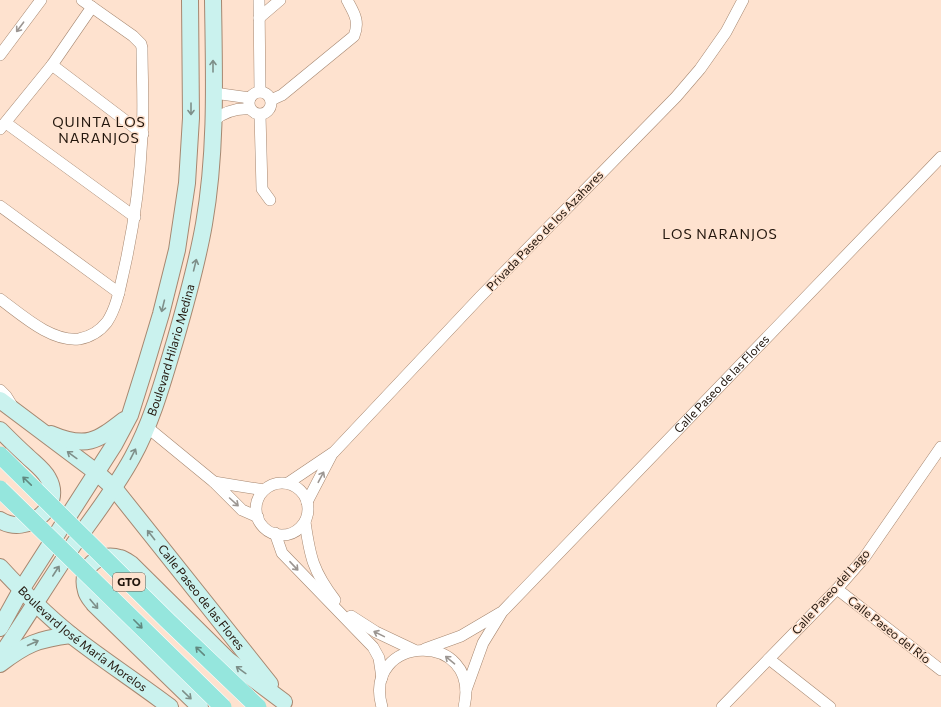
<svg xmlns="http://www.w3.org/2000/svg" width="941" height="707" viewBox="0 0 941 707" font-family="Commissioner,sans-serif">
  <style>
    .lines { fill: none; stroke-linecap: round; stroke-linejoin: round }
    .street-casing { stroke: #a68770; stroke-width: 12 }
    .secondary-casing { stroke: #a68770; stroke-width: 18 }
    .street { stroke: #fff; stroke-width: 11 }
    .secondary { stroke: #caf2ee; stroke-width: 16 }
    .primary-bridge-casing { stroke: #fff; stroke-width: 18; stroke-linecap: butt }
    .primary-bridge { stroke: #95e6dd; stroke-width: 17 }
    .oneway { stroke: #9c9692 }
    .oneway2 { stroke: #7e8f89 }
    .oneway3 { stroke: #61887f }
    .labels { text-anchor: middle; stroke-width: 3; stroke-linejoin: round; paint-order: stroke }
    .shield { fill: #fee2cf; stroke: #645347; stroke-width: 1 }
    .shield-label { font-size: 11px; font-weight: bold; fill: #22160d }
    .street-label { font-size: 12px; fill: #22160d; stroke: #fee2cf }
    .quarter-label { font-size: 14px; letter-spacing: 1px; fill: #22160d; stroke: #fee2cf }
  </style>
  <rect width="100%" height="100%" fill="#fee2cf"/>
  <g class="lines">
    <defs>
      <g id="street">
        <path d="M 259,0 L 260,92"/>
        <path d="M 259,18 L 280,0"/>
        <path d="M 0,55 L 41,0"/>
        <path d="M 52,65 L 143,134"/>
        <circle cx="260" cy="103" r="11"/>
        <path d="M 214,93 L 250,98"/>
        <path d="M 271,100 L 282,95 L 354,36 C 360,21 354,13 347,0"/>
        <path d="M 260,115 L 262,189 L 270,200"/>
        <path d="M 213,121 C 224,112 236,108 250,109"/>
        <path d="M 6,123 L 135,217"/>
        <path d="M 0,129 L 52,65 L 92,7"/>
        <path d="M 0,206 L 119,293"/>
        <path d="M 0,299 C 22,315 51,342 79,339 C 90,337 100,331 107,322 C 117,307 120,287 124,270 C 134,226 140,181 142,136 C 144,107 142,77 142,48 L 141,44 L 133,36 L 82,0"/>
        <path d="M 0,390 L 6,396 L 11,404"/>
        <path d="M 147,427 L 214,482 L 242,510 L 258,517"/>
        <path d="M 214,482 L 264,490"/>
        <path d="M 288,483 L 334,452 L 480,297 L 676,97 L 700,69 L 726,32 L 743,0"/>
        <circle cx="282" cy="509" r="26"/>
        <path d="M 307,502 L 332,454"/>
        <path d="M 305,522 C 310,557 313,571 335,600"/>
        <path d="M 275,533 L 282,553 L 373,647 L 379,658 L 382,678"/>
        <path d="M 837,589 L 941,670"/>
        <path d="M 351,616 L 376,632 L 414,650"/>
        <path d="M 425,649 L 461,636 L 500,613"/>
        <path d="M 769,659 L 830,707"/>
        <path id="s1" d="M 466,690 L 483,643 L 502,612 L 941,157"/>
        <path d="M 382,707 C 361,634 482,629 464,707"/>
        <path d="M 722,707 L 837,589 L 864,558 L 941,447"/>
      </g>
      <g id="secondary">
        <path id="s2" d="M 0,400 L 96,472 L 114,488 L 270,684"/>
        <path d="M 0,430 C 9,439 18,448 27,456 C 34,463 43,469 48,478 C 65,507 26,537 0,520"/>
        <path d="M 51,434 C 86,449 97,441 124,420"/>
        <path id="s3" d="M 0,567 C 22,591 45,614 71,635 C 103,660 137,682 170,707"/>
        <path d="M 0,628 L 21,590 L 114,445 L 130,415 L 146,364 L 161,314 L 177,250 L 187,183 L 191,118 L 190,0"/>
        <path id="s4" d="M 0,657 C 25,620 49,581 74,544 C 94,516 115,489 132,458 C 152,422 163,381 175,341 C 186,303 197,264 204,224 C 217,150 214,74 213,0"/>
        <path d="M 0,664 C 26,644 38,639 71,635"/>
        <path d="M 200,707 L 94,604 C 91,600 87,596 86,591 C 79,568 98,551 120,558 C 124,559 128,562 131,564 L 228,660 L 284,702"/>
      </g>
    </defs>
    <!-- street casing -->
    <use href="#street" class="street-casing"/>
    <!-- secondary casing -->
    <use href="#secondary" class="secondary-casing"/>
    <!-- street -->
    <use href="#street" class="street"/>
    <!-- secondary -->
    <use href="#secondary" class="secondary"/>
    <defs>
      <path id="primary-bridge" d="M 0,455 L 169,622 L 258,707
        M 0,489 L 223,707"/>
    </defs>
    <!-- primary-bridge casing -->
    <use href="#primary-bridge" class="primary-bridge-casing"/>
    <!-- primary-bridge -->
    <use href="#primary-bridge" class="primary-bridge"/>
  </g>
  <!-- one-way arrows -->
  <defs><path id="oneway-shaft" d="M-6 0H5M1.5-3L5.5 0L1.5 3" fill="none" stroke-width="1.6" stroke-linecap="round" stroke-linejoin="round"/></defs>
  <g class="oneway">
    <use href="#oneway-shaft" transform="translate(20 27) rotate(127)"/>
    <use href="#oneway-shaft" transform="translate(321 477) rotate(-62)"/>
    <use href="#oneway-shaft" transform="translate(234 502) rotate(42)"/>
    <use href="#oneway-shaft" transform="translate(294 566) rotate(47)"/>
    <use href="#oneway-shaft" transform="translate(379 634) rotate(-154)"/>
    <use href="#oneway-shaft" transform="translate(450 660) rotate(-140)"/>
  </g>
  <g class="oneway2">
    <use href="#oneway-shaft" transform="translate(213 66) rotate(-90)"/>
    <use href="#oneway-shaft" transform="translate(191 109) rotate(90)"/>
    <use href="#oneway-shaft" transform="translate(195 265) rotate(-76)"/>
    <use href="#oneway-shaft" transform="translate(163 306) rotate(104)"/>
    <use href="#oneway-shaft" transform="translate(133 454) rotate(-63)"/>
    <use href="#oneway-shaft" transform="translate(72 455) rotate(-144)"/>
    <use href="#oneway-shaft" transform="translate(151 535) rotate(-128)"/>
    <use href="#oneway-shaft" transform="translate(56 571) rotate(-57)"/>
    <use href="#oneway-shaft" transform="translate(94 604) rotate(50)"/>
    <use href="#oneway-shaft" transform="translate(33 643) rotate(-24)"/>
    <use href="#oneway-shaft" transform="translate(241 670) rotate(-144)"/>
    <use href="#oneway-shaft" transform="translate(187 695) rotate(44)"/>
  </g>
  <g class="oneway3">
    <use href="#oneway-shaft" transform="translate(27 481) rotate(-136)"/>
    <use href="#oneway-shaft" transform="translate(138 624) rotate(45)"/>
    <use href="#oneway-shaft" transform="translate(200 651) rotate(-136)"/>
  </g>
  <g class="labels">
    <!-- shield labels -->
    <rect class="shield" x="113" y="573" width="32" height="18" rx="3"/>
    <g class="shield-label">
      <text x="129" y="586">GTO</text>
    </g>
    <!-- street labels -->
    <g class="street-label">
      <text transform="translate(545 231) rotate(-46)" y="4">Privada Paseo de los Azahares</text>
      <text dy="4" stroke="none"><textPath href="#s4" startOffset="354">Boulevard Hilario Medina</textPath></text>
      <text dy="4" stroke="none"><textPath href="#s1" startOffset="403">Calle Paseo de las Flores</textPath></text>
      <text transform="translate(831 592) rotate(-48)" y="4">Calle Paseo del Lago</text>
      <text dy="4" stroke="none"><textPath href="#s2" startOffset="284">Calle Paseo de las Flores</textPath></text>
      <text transform="translate(889 630) rotate(38)" y="4">Calle Paseo del Río</text>
      <text dy="4" stroke="none"><textPath href="#s3" startOffset="110">Boulevard José María Morelos</textPath></text>
    </g>
    <!-- quarter labels -->
    <g class="quarter-label">
      <text x="99" y="127">QUINTA LOS<tspan x="99" dy="16">NARANJOS</tspan></text>
      <text x="720" y="239">LOS NARANJOS</text>
    </g>
  </g>
</svg>
